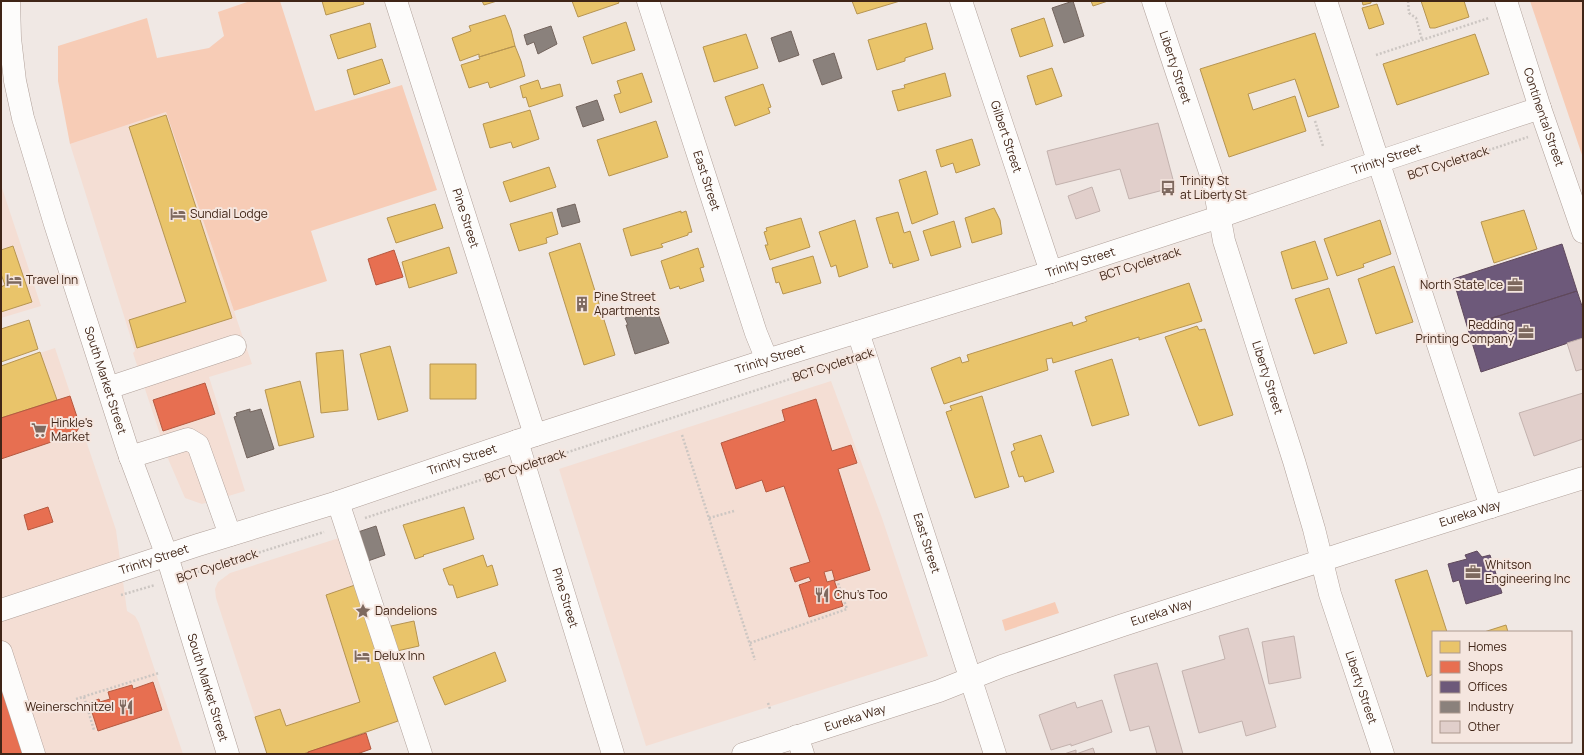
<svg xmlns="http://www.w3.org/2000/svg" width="1584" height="755" viewBox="0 0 1584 755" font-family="Manrope,sans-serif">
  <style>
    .built { fill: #f4ded4 }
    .green { fill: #f7ccb6 }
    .homes { fill: #e9c46a; stroke: #b69451 }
    .shops { fill: #e76f51; stroke: #b55940 }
    .offices { fill: #6d597a; stroke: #60495c }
    .industry { fill: #8a817c; stroke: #74655e }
    .building { fill: #e1cfcb; stroke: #c3b2ae }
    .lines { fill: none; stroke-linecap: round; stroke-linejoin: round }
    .minor-casing { stroke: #b0a099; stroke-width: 23 }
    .major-casing { stroke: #b0a099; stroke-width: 23 }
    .path { stroke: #ccc6c2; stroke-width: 2.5; stroke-dasharray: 2 2; stroke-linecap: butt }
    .minor { stroke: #fdfcfb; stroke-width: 22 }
    .major { stroke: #fdfcfb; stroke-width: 22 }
    .labels { text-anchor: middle; stroke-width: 4; stroke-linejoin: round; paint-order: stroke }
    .street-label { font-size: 12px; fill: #402517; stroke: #f5e6df }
    .poi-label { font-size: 12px; fill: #402517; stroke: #f5e6df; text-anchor: start }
  </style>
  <rect width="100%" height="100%" fill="#f0e8e4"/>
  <!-- built -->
  <path class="built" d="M 166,112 L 252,364 L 209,377 L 245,491 L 202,504 L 185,498 L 169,461 L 133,353 L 135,351 L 70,144 Z
    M 1,185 L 41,306 L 1,318 Z
    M 55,348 L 116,530 L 127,611 L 135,616 L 139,623 L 183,754 L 1,754 L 1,366 Z
    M 831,381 L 882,518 L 928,656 L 646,746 L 559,469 Z
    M 342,537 L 402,721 L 301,754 L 267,754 L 216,598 L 215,589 L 218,582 L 230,573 Z"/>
  <!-- green -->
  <path class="green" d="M 250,1 L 280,1 L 315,111 L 402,85 L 437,190 L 311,231 L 327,281 L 234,311 L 166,112 L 70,144 L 58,81 L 58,46 L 147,18 L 157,58 L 209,48 L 224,36 L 218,12 Z
    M 1530,1 L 1583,1 L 1583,158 Z
    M 1055,602 L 1059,613 L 1005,631 L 1002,620 Z"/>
  <!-- homes -->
  <path class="homes" d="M 322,1 L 363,1 L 364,4 L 326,15 Z
    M 482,1 L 497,1 L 484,5 Z
    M 572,1 L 618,1 L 619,3 L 578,17 Z
    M 852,1 L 900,1 L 857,14 Z
    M 1091,1 L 1108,1 L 1093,6 Z
    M 1362,1 L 1371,1 L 1371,3 L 1363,5 Z
    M 1421,1 L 1464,1 L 1469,17 L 1435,28 L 1430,28 Z
    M 1377,4 L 1384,24 L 1369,29 L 1362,8 Z
    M 505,15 L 511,30 L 515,46 L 479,57 L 479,54 L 460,61 L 452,38 L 471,31 L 469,26 Z
    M 1044,18 L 1053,46 L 1020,57 L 1011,29 Z
    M 626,22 L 635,50 L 592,64 L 583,37 Z
    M 370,23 L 376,47 L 338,59 L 330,35 Z
    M 926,23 L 933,49 L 905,58 L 905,61 L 877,70 L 868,40 Z
    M 1315,33 L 1339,107 L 1308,117 L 1295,79 L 1248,94 L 1253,110 L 1295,96 L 1306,131 L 1229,157 L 1200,69 Z
    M 746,34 L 758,68 L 714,82 L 703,47 Z
    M 1475,34 L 1489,74 L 1397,105 L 1383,64 Z
    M 515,46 L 521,61 L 525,76 L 490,88 L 488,82 L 469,88 L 461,65 L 480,59 L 479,57 Z
    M 382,59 L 390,83 L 354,95 L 347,70 Z
    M 1052,68 L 1062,96 L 1036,105 L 1027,76 Z
    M 642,73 L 652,102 L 620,113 L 614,95 L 621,93 L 617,81 Z
    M 945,73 L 951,96 L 898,111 L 892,91 L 905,88 L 904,85 Z
    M 538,80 L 541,89 L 560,84 L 563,96 L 529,107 L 526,97 L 523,98 L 520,86 Z
    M 763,84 L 771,107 L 768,108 L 770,113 L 735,126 L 725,97 Z
    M 530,110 L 539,139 L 513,148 L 511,142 L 490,148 L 483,124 Z
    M 166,115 L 232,318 L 137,348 L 129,320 L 186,302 L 129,127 Z
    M 656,121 L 668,157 L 609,176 L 597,140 Z
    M 972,139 L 980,165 L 956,173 L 953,163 L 941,167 L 936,150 Z
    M 549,167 L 556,187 L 510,202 L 503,182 Z
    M 926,171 L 938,214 L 912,224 L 899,180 Z
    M 435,204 L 443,228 L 396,243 L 387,218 Z
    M 994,208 L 1000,220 L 1002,234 L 972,243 L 965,218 Z
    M 1524,210 L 1537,249 L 1494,263 L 1481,222 Z
    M 681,211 L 681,213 L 686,211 L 692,232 L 688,233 L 688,235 L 661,244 L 663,247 L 631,256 L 623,229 Z
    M 552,212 L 558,234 L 546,238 L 547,243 L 519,251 L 510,224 Z
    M 898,212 L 904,233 L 910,231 L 919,260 L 893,268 L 892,263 L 890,264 L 876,218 Z
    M 801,218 L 810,247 L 770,260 L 765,245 L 768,245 L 764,232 L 767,231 L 766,228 Z
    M 855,220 L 868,267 L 839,277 L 836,265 L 831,267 L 819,232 Z
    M 1380,220 L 1391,254 L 1363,264 L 1364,267 L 1337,276 L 1324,239 Z
    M 954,221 L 961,247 L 931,256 L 923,231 Z
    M 1315,241 L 1328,279 L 1292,289 L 1281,252 Z
    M 580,243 L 615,355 L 584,365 L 549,253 Z
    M 13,246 L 32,302 L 1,312 L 1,287 L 5,285 L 1,274 L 1,250 Z
    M 449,247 L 457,273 L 409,288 L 402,262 Z
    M 698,248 L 704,267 L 700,268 L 704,281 L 680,289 L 679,286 L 670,289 L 661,261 Z
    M 813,256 L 821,283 L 783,294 L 779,282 L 776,283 L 772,268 Z
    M 1394,266 L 1413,322 L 1376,334 L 1358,279 Z
    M 1189,283 L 1202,321 L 1139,340 L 1139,337 L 1053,363 L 1052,358 L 1046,359 L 1048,370 L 944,404 L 931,368 L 960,357 L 962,363 L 969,361 L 967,355 L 1072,322 L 1073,326 L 1087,321 L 1085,317 Z
    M 1329,288 L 1347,343 L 1314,354 L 1295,299 Z
    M 29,320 L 38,349 L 1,362 L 1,329 Z
    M 1197,326 L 1199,330 L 1205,329 L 1233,415 L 1199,426 L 1165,337 Z
    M 390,346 L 408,411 L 378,420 L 360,354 Z
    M 343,350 L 348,410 L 321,413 L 316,353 Z
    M 40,352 L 57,400 L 1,418 L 1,366 Z
    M 1112,359 L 1129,415 L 1092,426 L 1075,371 Z
    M 430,364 L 476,364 L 476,399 L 430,399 Z
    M 300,381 L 314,437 L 279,446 L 265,390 Z
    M 982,396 L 1009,487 L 975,498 L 946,412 L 952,410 L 950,406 Z
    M 1041,435 L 1054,472 L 1025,482 L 1023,476 L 1019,477 L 1011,452 L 1015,450 L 1013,444 Z
    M 464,507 L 474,539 L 423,555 L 424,556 L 415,559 L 403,525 Z
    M 483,555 L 487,567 L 492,565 L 498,585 L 457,598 L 453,585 L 449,585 L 443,569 Z
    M 1427,570 L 1447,632 L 1433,632 L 1433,674 L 1427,677 L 1395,580 Z
    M 355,585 L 398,721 L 303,754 L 267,754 L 255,717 L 280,709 L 286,726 L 360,702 L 326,595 Z
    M 414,621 L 419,646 L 397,651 L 391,626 Z
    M 1506,625 L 1508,632 L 1484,632 Z
    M 495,652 L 506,681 L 445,705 L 433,677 Z"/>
  <!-- shops -->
  <path class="shops" d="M 394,250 L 403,277 L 376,285 L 368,259 Z
    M 205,383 L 215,414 L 163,431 L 153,400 Z
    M 70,396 L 80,426 L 75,434 L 1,459 L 1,418 Z
    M 816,399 L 832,451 L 851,445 L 857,463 L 838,469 L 870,570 L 835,581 L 832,570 L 824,572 L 827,582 L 834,580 L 843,606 L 809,617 L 799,585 L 811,581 L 809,577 L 795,582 L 790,568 L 810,562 L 784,486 L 766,492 L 762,480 L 736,489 L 721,443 L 785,421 L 782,410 Z
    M 48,507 L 53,522 L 28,530 L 24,515 Z
    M 1,679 L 26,754 L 1,754 Z
    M 153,682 L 162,710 L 98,731 L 89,703 L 99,699 L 100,702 L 110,699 L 108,692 L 132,685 L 133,689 Z
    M 366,733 L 371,749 L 357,754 L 308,754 L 308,752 Z"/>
  <!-- offices -->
  <path class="offices" d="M 1562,244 L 1577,291 L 1467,326 L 1453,279 Z
    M 1577,291 L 1583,309 L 1583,338 L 1481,372 L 1467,326 Z
    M 1477,551 L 1482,557 L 1490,555 L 1502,593 L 1466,604 L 1459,580 L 1453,582 L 1448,564 L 1467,559 L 1465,555 Z"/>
  <!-- industry -->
  <path class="industry" d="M 1073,1 L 1084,36 L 1064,43 L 1052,8 Z
    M 551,26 L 557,44 L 538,54 L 534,42 L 527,45 L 524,35 Z
    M 791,31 L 799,55 L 779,62 L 771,38 Z
    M 834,53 L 842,78 L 822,85 L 813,60 Z
    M 597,100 L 604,120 L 583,127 L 576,107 Z
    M 575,204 L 580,222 L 562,227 L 557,209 Z
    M 656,308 L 669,343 L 635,354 L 626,325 L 628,325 L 625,318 Z
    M 250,409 L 250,412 L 261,409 L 274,449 L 247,458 L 234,417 L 237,416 L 236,413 Z
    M 376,526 L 385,555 L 365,562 L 355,533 Z"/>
  <!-- building -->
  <path class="building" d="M 1158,123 L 1175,187 L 1129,199 L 1120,169 L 1056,185 L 1047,151 Z
    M 1092,187 L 1100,211 L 1076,219 L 1068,196 Z
    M 1583,338 L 1583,369 L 1576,371 L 1567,343 Z
    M 1583,393 L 1583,439 L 1534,456 L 1519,413 Z
    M 1248,628 L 1276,727 L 1246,736 L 1242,721 L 1199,733 L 1182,671 L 1225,659 L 1219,636 Z
    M 1294,636 L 1301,678 L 1269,684 L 1262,642 Z
    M 1157,663 L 1183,754 L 1157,754 L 1149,726 L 1130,731 L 1114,675 Z
    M 1102,700 L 1112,732 L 1071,746 L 1071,744 L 1051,750 L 1039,715 L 1075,702 L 1077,708 Z
    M 1093,748 L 1095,754 L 1064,754 L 1076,750 L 1076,754 Z"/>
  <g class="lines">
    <defs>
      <g id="minor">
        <path id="s1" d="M 396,1 L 535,435"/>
        <path id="s2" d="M 648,1 L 756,333 L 767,360"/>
        <path id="s3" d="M 961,1 L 1051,272"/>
        <path id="s4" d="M 1153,1 L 1213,181 L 1224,241 L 1294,461 L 1314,529 L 1330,594 L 1383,754"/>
        <path d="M 1326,1 L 1491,507"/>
        <path id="s5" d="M 1506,1 L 1540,108 L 1583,232"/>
        <path id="s6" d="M 858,332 L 995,754"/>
        <path d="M 108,388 L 235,346"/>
        <path id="s7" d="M 517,441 L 613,754"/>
        <path d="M 130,457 L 188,439 L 198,445 L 230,535"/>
        <path d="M 338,502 L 421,754"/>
        <path id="s8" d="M 1,610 L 198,545 L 338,502 L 517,441 L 767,360 L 1051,272 L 1219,217 L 1378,162 L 1540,108"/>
        <path d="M 1,652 L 34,754"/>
        <path d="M 797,736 L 803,754"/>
        <path id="s9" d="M 743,754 L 939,691 L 1002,666 L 1123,625 L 1351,551 L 1583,478"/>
      </g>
      <g id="major">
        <path id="s10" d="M 9,1 L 10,38 L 15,81 L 23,118 L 55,224 L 128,451 L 167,556 L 228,754"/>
      </g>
    </defs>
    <!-- minor casing -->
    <use href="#minor" class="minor-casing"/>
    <!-- major casing -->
    <use href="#major" class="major-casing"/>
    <!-- path -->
    <path class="path" d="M 1408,1 L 1409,13 L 1416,18 L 1422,40
      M 1376,55 L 1489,18
      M 1315,121 L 1323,146
      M 1462,159 L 1528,137
      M 682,435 L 755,660
      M 544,460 L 845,361
      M 365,518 L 505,472
      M 709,518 L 734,511
      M 194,573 L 324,532
      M 121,595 L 155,585
      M 750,643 L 847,609 L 838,583
      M 84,697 L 94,730
      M 76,699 L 159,673
      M 768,703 L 770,709"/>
    <!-- minor -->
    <use href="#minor" class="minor"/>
    <!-- major -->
    <use href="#major" class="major"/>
  </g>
  <!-- icons -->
  <defs>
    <symbol id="bus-bare" viewBox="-9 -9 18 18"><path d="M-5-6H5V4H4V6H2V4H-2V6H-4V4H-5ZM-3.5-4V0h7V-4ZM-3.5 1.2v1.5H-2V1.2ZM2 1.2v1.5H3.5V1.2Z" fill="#7e695f" stroke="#f5e6df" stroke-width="2.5" paint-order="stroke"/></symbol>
    <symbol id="hotel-bare" viewBox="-9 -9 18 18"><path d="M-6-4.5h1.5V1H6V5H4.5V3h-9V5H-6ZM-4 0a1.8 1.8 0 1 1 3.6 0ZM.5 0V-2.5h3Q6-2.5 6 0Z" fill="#7e695f" stroke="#f5e6df" stroke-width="2.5" paint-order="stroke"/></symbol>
    <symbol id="office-bare" viewBox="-9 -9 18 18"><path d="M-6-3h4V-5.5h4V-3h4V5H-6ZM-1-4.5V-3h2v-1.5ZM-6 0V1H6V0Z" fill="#7e695f" stroke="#f5e6df" stroke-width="2.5" paint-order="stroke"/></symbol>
    <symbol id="building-bare" viewBox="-9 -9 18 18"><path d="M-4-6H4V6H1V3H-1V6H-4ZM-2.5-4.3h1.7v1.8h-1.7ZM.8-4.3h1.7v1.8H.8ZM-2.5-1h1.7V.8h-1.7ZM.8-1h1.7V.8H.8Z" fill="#7e695f" stroke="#f5e6df" stroke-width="2.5" paint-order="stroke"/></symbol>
    <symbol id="supermarket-bare" viewBox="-9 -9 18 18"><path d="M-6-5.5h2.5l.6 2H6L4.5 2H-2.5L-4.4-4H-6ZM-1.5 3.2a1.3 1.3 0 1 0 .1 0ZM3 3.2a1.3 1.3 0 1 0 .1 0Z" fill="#7e695f" stroke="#f5e6df" stroke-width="2.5" paint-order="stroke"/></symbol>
    <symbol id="restaurant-bare" viewBox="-9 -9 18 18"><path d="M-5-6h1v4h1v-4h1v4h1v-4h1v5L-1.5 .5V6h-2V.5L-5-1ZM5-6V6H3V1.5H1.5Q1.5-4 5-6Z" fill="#7e695f" stroke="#f5e6df" stroke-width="2.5" paint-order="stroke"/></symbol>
    <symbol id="sight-bare" viewBox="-9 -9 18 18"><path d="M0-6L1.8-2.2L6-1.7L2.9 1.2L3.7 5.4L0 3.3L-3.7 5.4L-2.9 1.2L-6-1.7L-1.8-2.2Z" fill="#7e695f" stroke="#f5e6df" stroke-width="2.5" paint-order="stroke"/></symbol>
  </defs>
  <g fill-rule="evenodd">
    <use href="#bus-bare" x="1157" y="177" width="22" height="22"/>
    <use href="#hotel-bare" x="167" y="203" width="22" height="22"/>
    <use href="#hotel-bare" x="3" y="269" width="22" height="22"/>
    <use href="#office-bare" x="1504" y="274" width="22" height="22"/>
    <use href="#building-bare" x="571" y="293" width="22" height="22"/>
    <use href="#office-bare" x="1515" y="321" width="22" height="22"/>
    <use href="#supermarket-bare" x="28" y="419" width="22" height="22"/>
    <use href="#office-bare" x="1462" y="561" width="22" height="22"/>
    <use href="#restaurant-bare" x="811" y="584" width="22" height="22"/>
    <use href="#sight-bare" x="352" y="600" width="22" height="22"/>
    <use href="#hotel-bare" x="351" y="645" width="22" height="22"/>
    <use href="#restaurant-bare" x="115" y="696" width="22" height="22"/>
  </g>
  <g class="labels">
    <!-- street labels -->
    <g class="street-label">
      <text dy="4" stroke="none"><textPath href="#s4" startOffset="70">Liberty Street</textPath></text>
      <text dy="4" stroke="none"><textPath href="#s5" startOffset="122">Continental Street</textPath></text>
      <text dy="4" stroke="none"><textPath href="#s3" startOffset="143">Gilbert Street</textPath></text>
      <text dy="4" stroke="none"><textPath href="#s8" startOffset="1457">Trinity Street</textPath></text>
      <text transform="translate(1448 163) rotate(-18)" y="4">BCT Cycletrack</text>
      <text dy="4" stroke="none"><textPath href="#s2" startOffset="189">East Street</textPath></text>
      <text dy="4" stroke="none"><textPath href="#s1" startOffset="228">Pine Street</textPath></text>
      <text dy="4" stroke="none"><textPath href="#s8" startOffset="1134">Trinity Street</textPath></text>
      <text transform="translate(1140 264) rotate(-18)" y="4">BCT Cycletrack</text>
      <text dy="4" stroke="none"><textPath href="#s8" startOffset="809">Trinity Street</textPath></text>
      <text transform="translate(833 365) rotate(-18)" y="4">BCT Cycletrack</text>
      <text dy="4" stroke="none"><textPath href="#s4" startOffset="394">Liberty Street</textPath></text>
      <text dy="4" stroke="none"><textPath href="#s10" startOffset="393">South Market Street</textPath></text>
      <text dy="4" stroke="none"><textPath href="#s8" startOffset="485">Trinity Street</textPath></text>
      <text transform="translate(525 466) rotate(-18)" y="4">BCT Cycletrack</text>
      <text dy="4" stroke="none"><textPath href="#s9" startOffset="766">Eureka Way</textPath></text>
      <text dy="4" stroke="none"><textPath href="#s6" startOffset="222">East Street</textPath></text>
      <text dy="4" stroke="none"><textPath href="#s8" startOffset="161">Trinity Street</textPath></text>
      <text transform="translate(217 566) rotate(-18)" y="4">BCT Cycletrack</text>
      <text dy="4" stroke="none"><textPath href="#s7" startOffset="164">Pine Street</textPath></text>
      <text dy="4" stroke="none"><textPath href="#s9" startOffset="442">Eureka Way</textPath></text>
      <text dy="4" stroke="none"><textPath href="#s10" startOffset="717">South Market Street</textPath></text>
      <text dy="4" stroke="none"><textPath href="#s4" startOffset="718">Liberty Street</textPath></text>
      <text dy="4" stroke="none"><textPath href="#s9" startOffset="118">Eureka Way</textPath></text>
    </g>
    <!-- poi labels -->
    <g class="poi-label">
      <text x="1180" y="185">Trinity St<tspan x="1180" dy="14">at Liberty St</tspan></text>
      <text x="190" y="218">Sundial Lodge</text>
      <text x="26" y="284">Travel Inn</text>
      <text x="1503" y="289" text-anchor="end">North State Ice</text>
      <text x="594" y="301">Pine Street<tspan x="594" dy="14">Apartments</tspan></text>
      <text x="1514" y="329" text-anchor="end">Redding<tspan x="1514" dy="14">Printing Company</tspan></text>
      <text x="51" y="427">Hinkle's<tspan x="51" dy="14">Market</tspan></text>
      <text x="1485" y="569">Whitson<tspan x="1485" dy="14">Engineering Inc</tspan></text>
      <text x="834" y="599">Chu's Too</text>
      <text x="375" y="615">Dandelions</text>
      <text x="374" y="660">Delux Inn</text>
      <text x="114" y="711" text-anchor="end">Weinerschnitzel</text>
    </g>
  </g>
  <!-- border -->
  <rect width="1584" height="755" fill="none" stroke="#402517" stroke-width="4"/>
  <!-- legend -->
  <rect x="1432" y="631" width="140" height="112" fill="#f5e6df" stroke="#ad998f"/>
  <rect x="1440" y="641" width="20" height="12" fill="#e9c46a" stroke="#ad998f"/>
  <text x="1468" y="651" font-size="12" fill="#402517">Homes</text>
  <rect x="1440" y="661" width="20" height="12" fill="#e76f51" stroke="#ad998f"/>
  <text x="1468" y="671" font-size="12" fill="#402517">Shops</text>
  <rect x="1440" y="681" width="20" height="12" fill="#6d597a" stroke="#ad998f"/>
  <text x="1468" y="691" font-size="12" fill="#402517">Offices</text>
  <rect x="1440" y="701" width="20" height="12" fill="#8a817c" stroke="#ad998f"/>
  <text x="1468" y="711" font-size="12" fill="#402517">Industry</text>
  <rect x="1440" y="721" width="20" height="12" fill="#e1cfcb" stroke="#ad998f"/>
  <text x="1468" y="731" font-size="12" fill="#402517">Other</text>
</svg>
